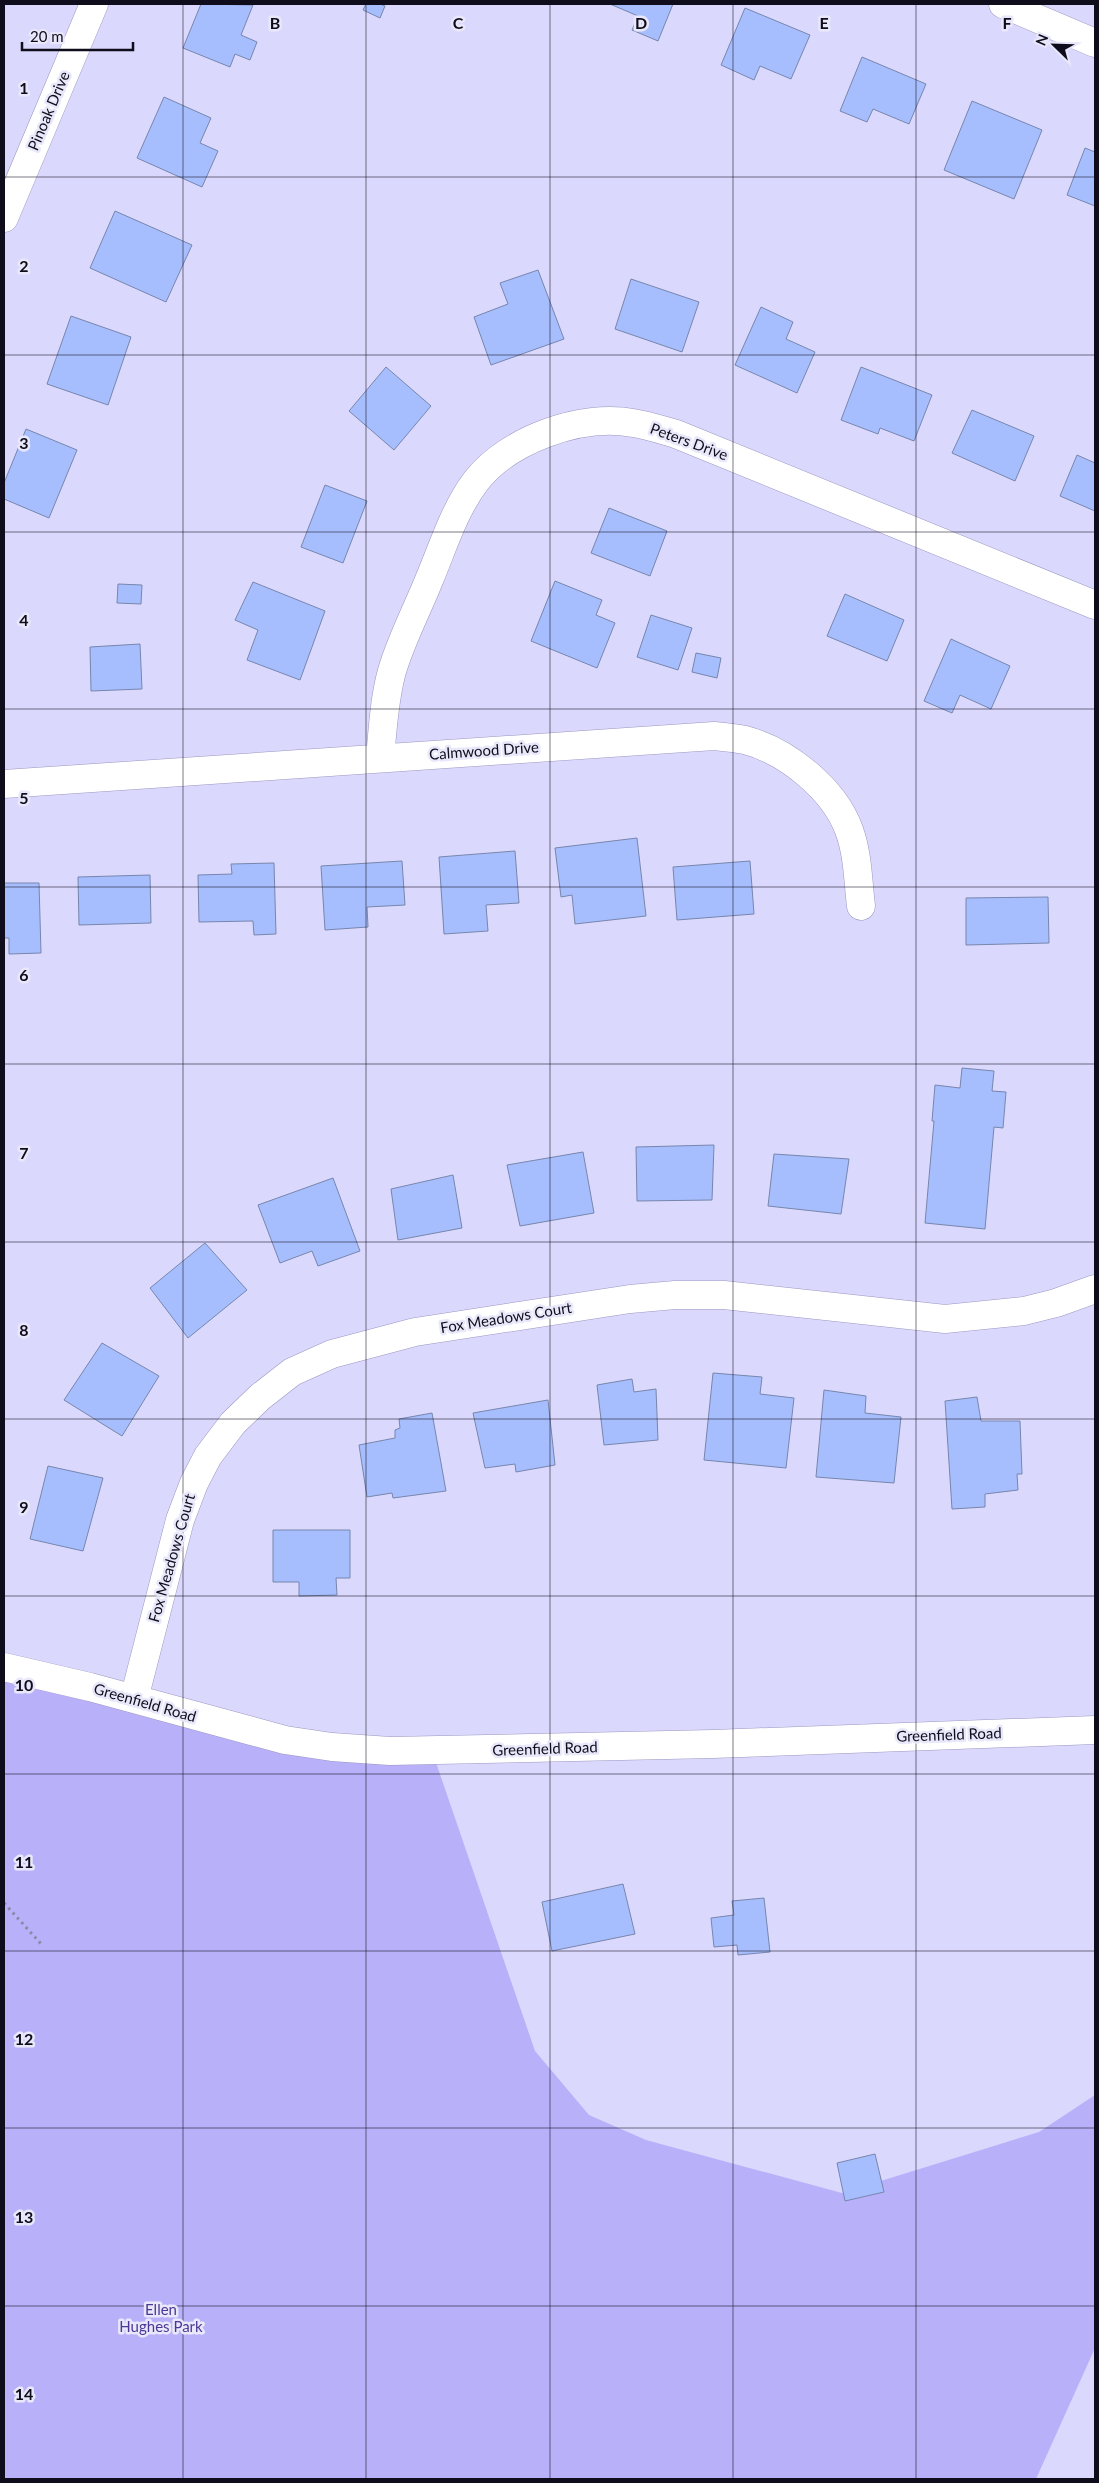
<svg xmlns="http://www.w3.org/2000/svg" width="1099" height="2483" viewBox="0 0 1099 2483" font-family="Lato,sans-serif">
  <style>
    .green { fill: #b8b1fa }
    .building { fill: #a7befe; stroke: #7786ad }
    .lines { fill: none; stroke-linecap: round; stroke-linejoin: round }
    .street-casing { stroke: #9a97c1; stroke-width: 29 }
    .path { stroke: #8b88a5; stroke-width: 3; stroke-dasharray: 2.5 4; stroke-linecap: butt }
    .street { stroke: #fff; stroke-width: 28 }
    .grid { fill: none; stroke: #0f0d1c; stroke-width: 1; stroke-opacity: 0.55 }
    .labels { text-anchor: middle; stroke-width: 5; stroke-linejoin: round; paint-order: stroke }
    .street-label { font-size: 15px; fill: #0f0d1c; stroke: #e9e8fa }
    .park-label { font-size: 15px; fill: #4c3795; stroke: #e9e8fa }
    .grid-label { font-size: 16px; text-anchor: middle; font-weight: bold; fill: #0f0d1c; stroke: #e9e8fa; stroke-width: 5; stroke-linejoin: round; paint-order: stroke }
  </style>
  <rect width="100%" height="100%" fill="#dbd8fd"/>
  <!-- green -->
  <path class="green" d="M 4,1667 L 219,1723 L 432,1751 L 535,2051 L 589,2115 L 646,2140 L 842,2193 L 1039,2132 L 1095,2095 L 1095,2348 L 1036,2479 L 4,2479 Z"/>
  <!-- building -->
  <path class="building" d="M 201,4 L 253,5 L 241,35 L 257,42 L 250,60 L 235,54 L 230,67 L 183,48 Z
    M 366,4 L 380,4 L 385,6 L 380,18 L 363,10 Z
    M 610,4 L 673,4 L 658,41 L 632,30 L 638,16 Z
    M 745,8 L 810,35 L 791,79 L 760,66 L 754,80 L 721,65 Z
    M 862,57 L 926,84 L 909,124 L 873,109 L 867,122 L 840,111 Z
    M 164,97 L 211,118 L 200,143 L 218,151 L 202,187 L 137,158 Z
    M 972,101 L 1042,130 L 1014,199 L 944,170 Z
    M 1085,148 L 1095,152 L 1095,206 L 1067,195 Z
    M 115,211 L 192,245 L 166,302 L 90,268 Z
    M 538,270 L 564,339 L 491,365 L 474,317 L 508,304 L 500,283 Z
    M 631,279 L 699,302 L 682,352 L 615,329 Z
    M 761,307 L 793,322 L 786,339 L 815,352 L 797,393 L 735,365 Z
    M 71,316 L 131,337 L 108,405 L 47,384 Z
    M 386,367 L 431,406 L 394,450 L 349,411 Z
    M 861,367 L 932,395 L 914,441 L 880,428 L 878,434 L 841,420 Z
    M 972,410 L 1034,436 L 1015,481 L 952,453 Z
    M 26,429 L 77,450 L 49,518 L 4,499 L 4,483 Z
    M 1077,455 L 1095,463 L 1095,511 L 1060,496 Z
    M 325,485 L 367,501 L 343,563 L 301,547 Z
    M 609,508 L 667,531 L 650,576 L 591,553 Z
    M 555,581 L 602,600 L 596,615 L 615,623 L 597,668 L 531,641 Z
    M 253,582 L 325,611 L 300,680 L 247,660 L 258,630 L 235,620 Z
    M 118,584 L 142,585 L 141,604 L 117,603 Z
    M 845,594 L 904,620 L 887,661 L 827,636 Z
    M 651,615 L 692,628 L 678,670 L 637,657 Z
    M 951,639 L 1010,666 L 991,709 L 960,695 L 952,713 L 924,701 Z
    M 140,644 L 142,689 L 91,691 L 90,647 Z
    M 696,653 L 721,658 L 717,678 L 692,672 Z
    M 637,838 L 646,916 L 575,924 L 572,895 L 561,897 L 555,848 Z
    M 515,851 L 519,903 L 486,905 L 488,931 L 444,934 L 439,857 Z
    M 402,861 L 405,905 L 367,907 L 368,927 L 325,930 L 321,866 Z
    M 750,861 L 754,914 L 677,920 L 673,867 Z
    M 274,863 L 276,934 L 254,935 L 253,921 L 199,922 L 198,875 L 232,874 L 231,864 Z
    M 150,875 L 151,923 L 79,925 L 78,877 Z
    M 4,883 L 39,883 L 41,953 L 9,954 L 9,938 L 4,938 Z
    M 1048,897 L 1049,943 L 966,945 L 966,898 Z
    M 962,1068 L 994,1071 L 992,1091 L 1006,1092 L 1003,1128 L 994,1127 L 985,1229 L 925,1223 L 934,1121 L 932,1121 L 935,1085 L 960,1088 Z
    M 714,1145 L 712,1200 L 637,1201 L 636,1147 Z
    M 583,1152 L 594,1213 L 520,1226 L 507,1165 Z
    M 774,1154 L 849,1159 L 841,1214 L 768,1206 Z
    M 453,1175 L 462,1228 L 398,1240 L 391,1189 Z
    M 333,1178 L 360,1251 L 318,1266 L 312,1251 L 280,1263 L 258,1205 Z
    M 205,1243 L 247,1290 L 188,1338 L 150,1288 Z
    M 102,1343 L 159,1376 L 122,1436 L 64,1400 Z
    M 713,1373 L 762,1377 L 760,1394 L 794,1398 L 786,1468 L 704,1460 Z
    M 632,1379 L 634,1392 L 656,1389 L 658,1440 L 604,1445 L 597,1385 Z
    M 824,1390 L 866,1396 L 865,1413 L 901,1417 L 894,1483 L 816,1477 Z
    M 977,1397 L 981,1421 L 1020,1421 L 1022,1474 L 1017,1474 L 1018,1490 L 985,1494 L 985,1507 L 952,1509 L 945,1401 Z
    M 548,1400 L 555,1465 L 516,1472 L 515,1464 L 485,1468 L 473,1413 Z
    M 432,1413 L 446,1491 L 393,1498 L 392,1493 L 367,1497 L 359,1445 L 395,1438 L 395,1430 L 400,1428 L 399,1419 Z
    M 48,1466 L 103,1478 L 83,1551 L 30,1539 Z
    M 273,1530 L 350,1530 L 350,1578 L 336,1578 L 337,1595 L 299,1596 L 299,1582 L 273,1582 Z
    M 623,1884 L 635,1934 L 552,1951 L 542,1902 Z
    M 764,1898 L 770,1952 L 738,1955 L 737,1945 L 714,1947 L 711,1918 L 734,1915 L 732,1901 Z
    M 875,2154 L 884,2192 L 845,2201 L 837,2163 Z"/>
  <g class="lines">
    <defs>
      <path id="street" d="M 1003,4 L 1095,43
        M 4,218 L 94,4
        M 380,757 C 383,729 384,699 392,671 C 401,640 417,610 429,580 C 443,547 454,510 476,481 C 508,440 581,413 633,423 C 647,425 662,430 676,434 L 1095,605
        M 4,784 L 714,736 C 724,737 735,738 745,740 C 787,751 834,789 849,830 C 858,854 858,882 861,906
        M 4,1667 L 90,1687 L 285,1740 L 332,1747 L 390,1751 L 713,1744 L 1095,1730
        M 134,1699 L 180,1520 L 194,1483 L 208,1456 L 233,1423 L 260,1397 L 292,1372 L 332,1354 L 415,1332 L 630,1299 L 675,1295 L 724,1295 L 945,1319 L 1024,1311 L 1056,1303 L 1095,1289"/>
    </defs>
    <!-- street casing -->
    <use href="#street" class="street-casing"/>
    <!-- path -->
    <path class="path" d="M 4,1903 L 43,1946"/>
    <!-- street -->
    <use href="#street" class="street"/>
  </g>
  <!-- grid -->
  <path class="grid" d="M 183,4 L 183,2479M 366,4 L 366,2479M 550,4 L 550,2479M 733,4 L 733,2479M 916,4 L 916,2479M 4,177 L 1095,177M 4,355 L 1095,355M 4,532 L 1095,532M 4,709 L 1095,709M 4,887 L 1095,887M 4,1064 L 1095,1064M 4,1242 L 1095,1242M 4,1419 L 1095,1419M 4,1596 L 1095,1596M 4,1774 L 1095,1774M 4,1951 L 1095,1951M 4,2128 L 1095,2128M 4,2306 L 1095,2306"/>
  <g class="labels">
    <!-- street labels -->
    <g class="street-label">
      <text transform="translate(49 111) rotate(-67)" y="5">Pinoak Drive</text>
      <text transform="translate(689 442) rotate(20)" y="5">Peters Drive</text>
      <text transform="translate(484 751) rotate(-4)" y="5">Calmwood Drive</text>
      <text transform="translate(506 1318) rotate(-9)" y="5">Fox Meadows Court</text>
      <text transform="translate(172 1558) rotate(-74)" y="5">Fox Meadows Court</text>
      <text transform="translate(145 1703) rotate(16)" y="5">Greenfield Road</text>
      <text transform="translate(949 1735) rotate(-2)" y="5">Greenfield Road</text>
      <text transform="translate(545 1749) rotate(-2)" y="5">Greenfield Road</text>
    </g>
    <!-- park labels -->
    <g class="park-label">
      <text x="161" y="2315">Ellen<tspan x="161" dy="17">Hughes Park</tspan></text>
    </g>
  </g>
  <g class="grid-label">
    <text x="275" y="29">B</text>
    <text x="458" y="29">C</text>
    <text x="641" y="29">D</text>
    <text x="824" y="29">E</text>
    <text x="1007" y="29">F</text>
    <text x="24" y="94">1</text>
    <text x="24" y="272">2</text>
    <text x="24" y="449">3</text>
    <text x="24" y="626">4</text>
    <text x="24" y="804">5</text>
    <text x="24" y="981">6</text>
    <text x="24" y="1159">7</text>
    <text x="24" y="1336">8</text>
    <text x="24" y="1513">9</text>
    <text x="24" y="1691">10</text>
    <text x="24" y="1868">11</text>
    <text x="24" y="2045">12</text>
    <text x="24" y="2223">13</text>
    <text x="24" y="2400">14</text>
  </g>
  <!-- border -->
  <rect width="1099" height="2483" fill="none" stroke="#0f0d1c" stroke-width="10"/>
  <!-- north arrow -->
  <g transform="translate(1054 45) rotate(293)" stroke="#e9e8fa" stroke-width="4" paint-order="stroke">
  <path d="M0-4L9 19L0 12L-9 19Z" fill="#0f0d1c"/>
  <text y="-8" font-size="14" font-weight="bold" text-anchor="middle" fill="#0f0d1c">N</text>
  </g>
  <!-- scale -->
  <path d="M22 42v8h111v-8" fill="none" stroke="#0f0d1c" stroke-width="2.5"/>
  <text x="30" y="42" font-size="15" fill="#0f0d1c" stroke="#e9e8fa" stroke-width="4" paint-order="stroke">20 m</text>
</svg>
